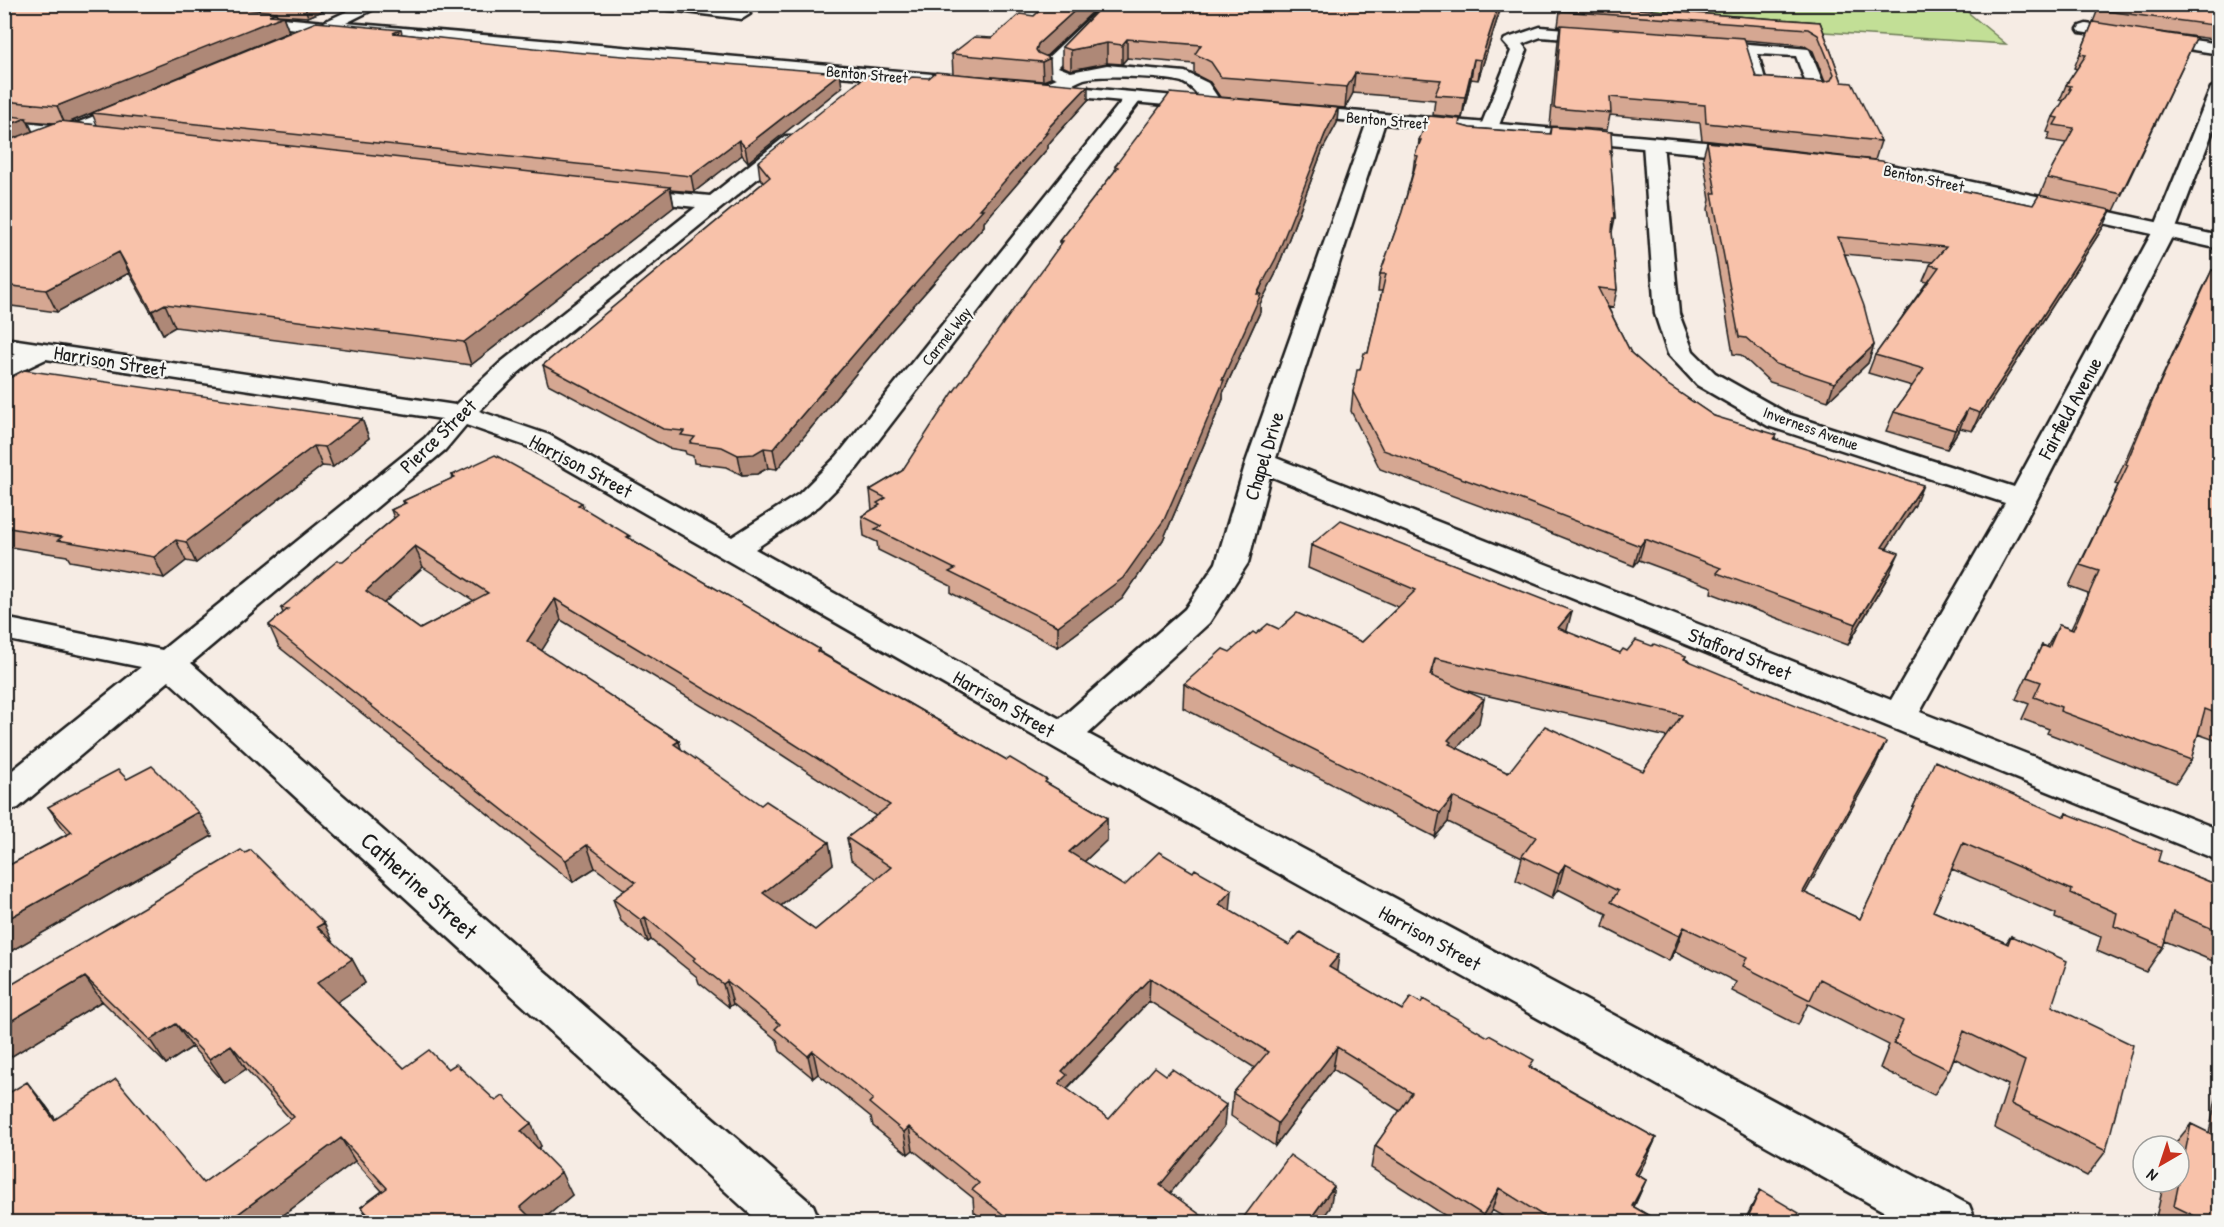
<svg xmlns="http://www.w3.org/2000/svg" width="2224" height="1227" viewBox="0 0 2224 1227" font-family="'Patrick Hand',sans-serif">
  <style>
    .green { fill: #c2df96; stroke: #6f7e59; stroke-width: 1.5 }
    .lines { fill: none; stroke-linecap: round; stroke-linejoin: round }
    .minor-casing { stroke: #1c1c1c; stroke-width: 5 }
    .major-casing { stroke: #1c1c1c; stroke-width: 5 }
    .minor { fill: #f6f6f2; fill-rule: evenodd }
    .major { fill: #f6f6f2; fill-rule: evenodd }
    .wall { fill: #d5a792; stroke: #1c1c1c; stroke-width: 1.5; fill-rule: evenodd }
    .shaded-wall { fill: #ae8877; stroke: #1c1c1c; stroke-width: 1.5 }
    .building { fill: #f8c2aa; stroke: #1c1c1c; stroke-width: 1.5; fill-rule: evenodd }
    .labels { text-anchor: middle; stroke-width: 4.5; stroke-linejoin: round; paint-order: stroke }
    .far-street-label { font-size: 16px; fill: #1c1c1c; stroke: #f6f6f2 }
    .street-label { font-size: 20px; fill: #1c1c1c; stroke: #f6f6f2 }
    .near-street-label { font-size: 24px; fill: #1c1c1c; stroke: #f6f6f2 }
  </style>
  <rect width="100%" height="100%" fill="#f6ece4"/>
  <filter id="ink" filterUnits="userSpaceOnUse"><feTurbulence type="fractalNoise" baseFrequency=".0167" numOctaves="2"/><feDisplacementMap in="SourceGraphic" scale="12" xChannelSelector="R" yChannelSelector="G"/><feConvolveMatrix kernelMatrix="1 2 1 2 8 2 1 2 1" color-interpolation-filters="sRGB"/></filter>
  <g filter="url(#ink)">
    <!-- green -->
    <path class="green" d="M 1650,5 L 1959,5 L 2006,44 L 1657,21 Z"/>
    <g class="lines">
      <defs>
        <path id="minor" d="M 647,4 C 665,4 739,2 750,14 L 742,19 L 654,8 Z
          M 1104,4 L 1120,4 L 1058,67 L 1071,72 L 1107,65 L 1185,72 L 1208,83 L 1223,105 L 1220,109 L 1208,109 C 1200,98 1195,88 1182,82 C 1167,77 1099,74 1084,79 C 1070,84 1055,96 1040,93 L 1037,89 L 1040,85 L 1057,78 L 1041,72 L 1039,68 L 1041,64 Z
          M 2086,24 L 2220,44 L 2220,54 L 2080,32 L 2078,29 L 2080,26 Z
          M 1540,27 L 1603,32 L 1611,37 L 1603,42 L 1541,37 L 1522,44 L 1527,50 L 1498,128 L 1496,132 L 1482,132 L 1480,128 L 1511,51 L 1503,42 L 1505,39 Z
          M 1702,40 L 1809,49 L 1827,92 L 1824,96 L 1818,97 L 1753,92 L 1741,53 L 1696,48 L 1694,45 ZM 1758,54 L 1796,56 L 1807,86 L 1766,83 Z
          M 2220,83 L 2220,112 L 2175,231 L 2037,499 L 1920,712 L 2220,830 L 2220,861 L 1270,476 L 1248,563 L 1209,623 L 1088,734 L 1969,1205 L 1976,1222 L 1903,1222 L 1104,776 L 529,447 L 466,425 L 445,450 L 191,663 L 813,1205 L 820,1222 L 759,1222 L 169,681 L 18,808 L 4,812 L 4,777 L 141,667 L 4,639 L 4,618 L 162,650 L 425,438 L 442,419 L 46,359 L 4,379 L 4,361 L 16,354 L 4,353 L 4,338 L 455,405 L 500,363 L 696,207 L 628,200 L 621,198 L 618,194 L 621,190 L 628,188 L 710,196 L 786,136 L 800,136 L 802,140 L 800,144 L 518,373 L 479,411 L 549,435 L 732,537 L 799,494 L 837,456 L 1128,93 L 1140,93 L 1143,97 L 1140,101 L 857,468 L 819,506 L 755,549 L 1060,719 L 1185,609 L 1216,563 L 1246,462 L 1368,119 L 1371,115 L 1383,115 L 1386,119 L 1276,458 L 1891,700 L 2005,503 L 1768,426 L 1697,385 L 1668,354 L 1655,314 L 1643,143 L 1646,139 L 1660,139 L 1663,143 L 1679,314 L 1693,351 L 1715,373 L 1788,414 L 2014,487 L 2153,231 L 2211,88 Z
          M 4,120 L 81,128 L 88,130 L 90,134 L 88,138 L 81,140 L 4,131 Z"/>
        <path id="major" d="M 363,4 L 384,4 L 346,23 L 955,76 L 961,77 L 964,81 L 961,85 L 955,86 L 241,24 L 233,19 L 241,14 L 324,22 Z
          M 1042,84 L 1209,99 L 1215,100 L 1218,104 L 1215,108 L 1209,109 L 1036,93 L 1033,89 L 1036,85 Z
          M 137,99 L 143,100 L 146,104 L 143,108 L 4,165 L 4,152 Z
          M 1293,106 L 1750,146 L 1757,148 L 1760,152 L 1757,156 L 1750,158 L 1287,115 L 1284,111 L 1287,107 Z
          M 1846,157 L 1922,171 L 2220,236 L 2220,249 L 1922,183 L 1839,167 L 1836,163 L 1839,159 Z"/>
      </defs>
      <!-- minor casing -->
      <use href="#minor" class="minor-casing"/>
      <!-- major casing -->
      <use href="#major" class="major-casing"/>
      <!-- minor -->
      <use href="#minor" class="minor"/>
      <!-- major -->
      <use href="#major" class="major"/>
    </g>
    <!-- wall -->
    <path class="wall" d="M 4,4 L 339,4 L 308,17 L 277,15 L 283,16 L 289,32 L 94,113 L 401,30 L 402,34 L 842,87 L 748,162 L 742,155 L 694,192 L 671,190 L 674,207 L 471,365 L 175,327 L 163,334 L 129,273 L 57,312 L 4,305 ZM 92,113 L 97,125 L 70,122 ZM 28,121 L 55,123 L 33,132 Z
      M 1047,4 L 1101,4 L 1046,57 L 1051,78 L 1043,81 L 953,74 L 952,54 L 992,38 L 1034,16 Z
      M 1104,4 L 1502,4 L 1478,80 L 1471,79 L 1462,118 L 1433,115 L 1435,100 L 1353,93 L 1345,108 L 1220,97 L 1210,82 L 1194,74 L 1194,64 L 1127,58 L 1122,64 L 1107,63 L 1071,70 L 1062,66 L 1062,47 Z
      M 1561,4 L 1637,4 L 1637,9 L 1820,22 L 1842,82 L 1881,141 L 1875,160 L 1702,140 L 1700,123 L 1610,115 L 1607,130 L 1550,126 L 1558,41 L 1560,26 L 1558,26 ZM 1744,40 L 1803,45 L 1813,51 L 1825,82 L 1756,77 Z
      M 2100,4 L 2220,4 L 2220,40 L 2152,31 L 2196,38 L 2114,211 L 2111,210 L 2104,226 L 1972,431 L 1960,428 L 1947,449 L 1886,431 L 1894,412 L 1912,386 L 1868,373 L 1875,355 L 1927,282 L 1923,281 L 1930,265 L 1932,262 L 1845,254 L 1874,345 L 1868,363 L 1828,401 L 1770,382 L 1741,355 L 1733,354 L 1708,209 L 1710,200 L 1703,157 L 1707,142 L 1890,175 L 2002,199 L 2033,205 L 2040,195 L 2047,178 L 2066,143 L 2047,140 L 2050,133 L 2047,132 L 2053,117 L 2064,101 L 2060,100 L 2066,85 L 2077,69 L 2074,68 L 2093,22 Z
      M 1088,100 L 1051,141 L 1048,145 L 1048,148 L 984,222 L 984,226 L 892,330 L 777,469 L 768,468 L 757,474 L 742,475 L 726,467 L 694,463 L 693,456 L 686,454 L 685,451 L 668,448 L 548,384 L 543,365 L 764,182 L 760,178 L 758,162 Z
      M 1338,108 L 1337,123 L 1323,149 L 1275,275 L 1260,304 L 1260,312 L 1223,393 L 1223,399 L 1202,449 L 1163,540 L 1122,599 L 1058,647 L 951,593 L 951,586 L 878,550 L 877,542 L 864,536 L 862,516 L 872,510 L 870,490 L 902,471 L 1060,246 L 1060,241 L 1115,171 L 1115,166 Z
      M 1460,119 L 1459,125 L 1470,128 L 1550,134 L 1552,127 L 1612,151 L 1610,158 L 1615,218 L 1612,232 L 1617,290 L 1613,308 L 1608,307 L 1631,353 L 1665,383 L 1714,416 L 1776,439 L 1915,505 L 1886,549 L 1890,573 L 1848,645 L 1711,593 L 1712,587 L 1639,560 L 1634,566 L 1518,520 L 1380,469 L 1351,411 L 1353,392 L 1360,370 L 1368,353 L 1382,291 L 1378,291 L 1380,274 L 1402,212 L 1413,171 L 1415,155 L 1418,149 L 1419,140 Z
      M 2220,258 L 2220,742 L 2198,734 L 2191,760 L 2176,783 L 2047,733 L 2049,729 L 2022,719 L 2029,704 L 2016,699 L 2042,645 L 2047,647 L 2059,625 L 2071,629 L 2088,593 L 2069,586 L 2118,485 L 2115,484 L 2150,403 L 2203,288 L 2212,270 L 2214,271 Z
      M 4,381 L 362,419 L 369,438 L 333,467 L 322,466 L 196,563 L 186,561 L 164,578 L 70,561 L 67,556 L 4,546 Z
      M 452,475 L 582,503 L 584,509 L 631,539 L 819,649 L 820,652 L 1107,818 L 1107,840 L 1084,862 L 1124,886 L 1230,911 L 1402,1010 L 1532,1068 L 1656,1138 L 1646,1160 L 1638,1175 L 1646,1180 L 1634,1207 L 1660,1222 L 1512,1222 L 1492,1210 L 1485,1222 L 1455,1222 L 1371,1168 L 1375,1146 L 1400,1111 L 1333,1069 L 1275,1146 L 1231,1116 L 1233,1093 L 1255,1068 L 1149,1001 L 1067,1089 L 1109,1119 L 1224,1127 L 1170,1193 L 1210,1222 L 987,1222 L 974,1212 L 973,1198 L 913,1150 L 908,1154 L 873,1126 L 871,1117 L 818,1074 L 813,1078 L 780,1051 L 777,1040 L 733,1004 L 729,1007 L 699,983 L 697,977 L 651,940 L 648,942 L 621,921 L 613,899 L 625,890 L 595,868 L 573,882 L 279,647 L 269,625 L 283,613 L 281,608 L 343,561 L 394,518 L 391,510 L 404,504 L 403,501 L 453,478 ZM 423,567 L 474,601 L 420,629 L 384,603 ZM 561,620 L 779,753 L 876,816 L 847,838 L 851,860 L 877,879 L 815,930 L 781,906 L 833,864 L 681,749 L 679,741 L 541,651 Z
      M 1311,545 L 1567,632 L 1620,653 L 1652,646 L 1686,656 L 1685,659 L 1875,766 L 1805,893 L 1860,919 L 1923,786 L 2064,817 L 2066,813 L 2158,861 L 2220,886 L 2220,964 L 2165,941 L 2163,947 L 2146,972 L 2097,951 L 2101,937 L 2055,918 L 2056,914 L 1952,869 L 1933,911 L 2006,943 L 2011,936 L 2052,1006 L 2106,1151 L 2087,1176 L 1994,1128 L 2008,1085 L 1954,1058 L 1949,1070 L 1934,1095 L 1880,1068 L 1889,1045 L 1808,1004 L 1798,1025 L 1732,991 L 1736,982 L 1675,951 L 1669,961 L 1603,927 L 1607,914 L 1558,889 L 1552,898 L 1516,880 L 1522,858 L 1448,822 L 1435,837 L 1183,708 L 1184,684 L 1256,634 L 1279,629 L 1362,642 L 1398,607 L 1308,568 ZM 1463,690 L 1667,737 L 1643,771 L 1508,773 L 1457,748 L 1479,723 Z
      M 127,779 L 212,836 L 4,955 L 4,868 L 67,834 L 48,807 Z
      M 334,943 L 352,959 L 365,983 L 337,1002 L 404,1068 L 448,1069 L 541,1146 L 538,1149 L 572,1195 L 540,1222 L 371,1222 L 361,1207 L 382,1191 L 355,1161 L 274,1222 L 4,1222 L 46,1106 L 55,1119 L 203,1183 L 291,1120 L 246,1069 L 225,1083 L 192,1047 L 166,1064 L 102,1001 L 4,1061 L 4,989 Z
      M 2220,1079 L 2220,1222 L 2155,1222 L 2164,1182 L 2179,1182 L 2179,1146 L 2173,1146 L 2191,1124 L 2209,1133 Z
      M 1760,1190 L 1794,1222 L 1744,1222 Z"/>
    <!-- shaded-wall -->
    <path class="shaded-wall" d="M 4,4 L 37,4 L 4,15 Z
      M 304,4 L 339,4 L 308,17 Z
      M 1082,4 L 1101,4 L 1041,61 L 1036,50 L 1038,44 Z
      M 1499,4 L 1502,4 L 1478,80 L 1481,60 Z
      M 276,12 L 278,18 L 283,16 L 289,32 L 65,124 L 57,106 Z
      M 1127,39 L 1127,58 L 1122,64 L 1122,45 Z
      M 1107,43 L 1107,63 L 1071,70 L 1071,50 Z
      M 1050,58 L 1051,78 L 1043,81 L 1042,62 Z
      M 1474,59 L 1471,79 L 1462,118 L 1465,97 Z
      M 840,73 L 842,87 L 748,162 L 745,147 Z
      M 1355,73 L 1353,93 L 1345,108 L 1347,87 Z
      M 1088,86 L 1088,100 L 1051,141 L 1048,145 L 1048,148 L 984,222 L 984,226 L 892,330 L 777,469 L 773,449 L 890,312 L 980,209 L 1050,126 Z
      M 1338,108 L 1337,123 L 1323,149 L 1275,275 L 1260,304 L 1260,312 L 1223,393 L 1223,399 L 1202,449 L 1163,540 L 1122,599 L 1058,647 L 1058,626 L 1222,380 L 1325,134 Z
      M 26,118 L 35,137 L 4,150 L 4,127 Z
      M 739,140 L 742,155 L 694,192 L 691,176 Z
      M 670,187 L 674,207 L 471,365 L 464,342 Z
      M 2111,210 L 2104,226 L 1972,431 L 1980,413 Z
      M 119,252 L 129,273 L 57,312 L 46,290 Z
      M 165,304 L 175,327 L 163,334 L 152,311 Z
      M 1874,345 L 1868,363 L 1828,401 L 1834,383 Z
      M 1968,409 L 1960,428 L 1947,449 L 1955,430 Z
      M 362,419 L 369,438 L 333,467 L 325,447 Z
      M 314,446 L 322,466 L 196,563 L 186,542 Z
      M 764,448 L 768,468 L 757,474 L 742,475 L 738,455 Z
      M 1923,485 L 1915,505 L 1874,568 L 1882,547 Z
      M 1645,539 L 1639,560 L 1634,566 L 1640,546 Z
      M 176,540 L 186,561 L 164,578 L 154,557 Z
      M 415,546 L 423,567 L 374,612 L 366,591 Z
      M 1899,553 L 1890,573 L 1848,645 L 1856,624 Z
      M 555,599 L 561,620 L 534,663 L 527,641 Z
      M 1572,611 L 1566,634 L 1558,628 Z
      M 1435,658 L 1431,682 L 1430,675 Z
      M 1484,699 L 1479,723 L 1448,759 L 1448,740 Z
      M 679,741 L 684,763 L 674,744 Z
      M 1886,742 L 1875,766 L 1792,917 L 1803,892 Z
      M 1453,797 L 1448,822 L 1435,837 L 1440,813 Z
      M 198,812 L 212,836 L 4,955 L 4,921 Z
      M 1107,818 L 1107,840 L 1070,875 L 1069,852 Z
      M 829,842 L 833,864 L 768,916 L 763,893 Z
      M 587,845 L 595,868 L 573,882 L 566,860 Z
      M 1565,864 L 1558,889 L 1552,898 L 1559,874 Z
      M 1232,890 L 1230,913 L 1219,904 Z
      M 645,917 L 651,940 L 648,942 L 641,920 Z
      M 324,923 L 336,947 L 317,927 Z
      M 1684,927 L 1675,951 L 1669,961 L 1679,936 Z
      M 1339,955 L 1336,977 L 1329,967 Z
      M 352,959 L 365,983 L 330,1007 L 317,983 Z
      M 85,977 L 102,1001 L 4,1061 L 4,1025 Z
      M 1150,978 L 1149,1001 L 1067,1088 L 1068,1097 L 1059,1083 L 1062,1071 Z
      M 727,981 L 733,1004 L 729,1007 L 723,984 Z
      M 176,1024 L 192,1047 L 166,1064 L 150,1040 Z
      M 231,1045 L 246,1069 L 225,1083 L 209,1059 Z
      M 1337,1047 L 1333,1069 L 1275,1146 L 1278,1123 Z
      M 813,1051 L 818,1074 L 813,1078 L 808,1056 Z
      M 27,1082 L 46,1106 L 73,1143 L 54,1120 Z
      M 1226,1105 L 1224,1127 L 1159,1207 L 1160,1185 Z
      M 531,1123 L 541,1146 L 532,1155 L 521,1131 Z
      M 909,1127 L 913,1150 L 908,1154 L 904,1132 Z
      M 341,1138 L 355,1161 L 274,1222 L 227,1222 Z
      M 1656,1138 L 1646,1160 L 1626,1196 L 1635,1174 Z
      M 561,1172 L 572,1195 L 540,1222 L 527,1222 L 520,1207 Z
      M 1646,1180 L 1636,1202 L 1626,1222 L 1632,1206 Z
      M 1334,1186 L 1330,1208 L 1320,1222 L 1308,1222 Z
      M 1499,1188 L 1492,1210 L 1485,1222 L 1481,1222 L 1483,1215 Z
      M 1020,1216 L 1021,1222 L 1015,1222 Z"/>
    <!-- building -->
    <path class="building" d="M 25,4 L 193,4 L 276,12 L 269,15 L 283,16 L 57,106 L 4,101 L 4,11 Z
      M 1047,4 L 1082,4 L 1038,44 L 1036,50 L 1038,53 L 1050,58 L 1042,62 L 952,54 L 974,37 L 992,38 L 1020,14 L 1034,16 Z
      M 1104,4 L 1499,4 L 1481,60 L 1474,59 L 1465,97 L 1435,95 L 1441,80 L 1355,73 L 1347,87 L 1221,77 L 1211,62 L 1195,54 L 1201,45 L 1127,39 L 1122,45 L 1107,43 L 1071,50 L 1062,47 Z
      M 1562,4 L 1637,4 L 1637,9 L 1820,22 L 1842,82 L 1852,83 L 1881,141 L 1706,123 L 1705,105 L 1610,97 L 1611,113 L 1554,108 L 1561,25 L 1744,38 L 1756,77 L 1824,82 L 1831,80 L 1834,74 L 1818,35 L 1808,29 L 1561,11 Z
      M 2100,4 L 2220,4 L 2220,26 L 2099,10 Z
      M 316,22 L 401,30 L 393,33 L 572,52 L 840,73 L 745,147 L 739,140 L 691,176 L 92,113 Z
      M 2093,22 L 2196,38 L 2121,194 L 2047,178 L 2074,128 L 2054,125 L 2058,118 L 2053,117 L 2071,89 L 2069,89 L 2071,86 L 2066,85 L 2086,55 L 2080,54 Z
      M 936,72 L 1088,86 L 1050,126 L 1045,133 L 1047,133 L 980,209 L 983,209 L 890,312 L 773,449 L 764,448 L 754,454 L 738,455 L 722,447 L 690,443 L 695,437 L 681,435 L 684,431 L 663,429 L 543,365 L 770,177 L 758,162 L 867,75 L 909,79 L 912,77 L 929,78 Z
      M 1170,93 L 1338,108 L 1325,134 L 1276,258 L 1257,294 L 1261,294 L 1222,380 L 1224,380 L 1203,430 L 1164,520 L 1123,578 L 1058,626 L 949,572 L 955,569 L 875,529 L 882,526 L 862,516 L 880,505 L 877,503 L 886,498 L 870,490 L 902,471 L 952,394 L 1063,241 L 1060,241 L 1118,167 L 1115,166 Z
      M 4,115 L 26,118 L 4,127 Z
      M 1429,116 L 1460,119 L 1459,125 L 1470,128 L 1551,134 L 1552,127 L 1611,132 L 1612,151 L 1610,151 L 1615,218 L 1613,218 L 1612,232 L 1617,290 L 1598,288 L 1631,353 L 1665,383 L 1714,416 L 1777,435 L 1774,439 L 1923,485 L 1882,547 L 1899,553 L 1856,624 L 1717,573 L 1721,568 L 1645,539 L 1640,546 L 1522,500 L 1383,450 L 1353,392 L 1357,370 L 1360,370 L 1364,353 L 1368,353 L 1386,274 L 1380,274 L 1402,212 L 1418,156 L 1415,155 L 1421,140 L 1419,140 Z
      M 60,121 L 670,187 L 464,342 L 165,304 L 152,311 L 119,252 L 46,290 L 4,285 L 4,142 Z
      M 1707,142 L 1882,161 L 1889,163 L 1890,175 L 2002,199 L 2033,205 L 2039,195 L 2111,210 L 1980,413 L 1968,409 L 1955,430 L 1894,412 L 1924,369 L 1875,355 L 1939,267 L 1930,265 L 1946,247 L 1838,237 L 1864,306 L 1874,345 L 1834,383 L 1776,364 L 1746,338 L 1739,337 L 1712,193 L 1716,193 Z
      M 2220,262 L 2220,715 L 2205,709 L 2191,760 L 2060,711 L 2061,707 L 2034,697 L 2041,682 L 2027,677 L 2042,645 L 2049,648 L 2059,625 L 2073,630 L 2099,571 L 2080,565 L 2128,465 L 2126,464 L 2160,383 L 2212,270 L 2216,271 Z
      M 24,370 L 362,419 L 325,447 L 314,446 L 186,542 L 176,540 L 154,557 L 58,540 L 62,537 L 4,527 L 4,381 Z
      M 495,455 L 582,503 L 578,505 L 630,536 L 627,537 L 819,649 L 817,651 L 1007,760 L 1010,758 L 1047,780 L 1045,782 L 1107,818 L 1069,852 L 1124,886 L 1159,852 L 1193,872 L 1195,869 L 1232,890 L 1219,904 L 1289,945 L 1300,932 L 1339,955 L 1329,967 L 1402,1010 L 1411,997 L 1421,1003 L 1423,999 L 1488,1037 L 1489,1035 L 1534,1060 L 1529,1067 L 1656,1138 L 1635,1174 L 1646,1180 L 1632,1206 L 1660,1222 L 1553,1222 L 1499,1188 L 1483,1215 L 1375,1146 L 1412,1093 L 1337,1047 L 1278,1123 L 1233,1093 L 1268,1052 L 1150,978 L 1062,1071 L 1067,1075 L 1059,1083 L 1109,1119 L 1155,1067 L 1166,1075 L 1172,1069 L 1226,1105 L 1160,1185 L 1210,1222 L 1028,1222 L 1020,1216 L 1015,1222 L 1013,1222 L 972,1190 L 979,1183 L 909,1127 L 904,1132 L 869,1103 L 873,1099 L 813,1051 L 808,1056 L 775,1029 L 780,1024 L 727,981 L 723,984 L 693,960 L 695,958 L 645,917 L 641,920 L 613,899 L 636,882 L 587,845 L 566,860 L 269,625 L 288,609 L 281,608 L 337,561 L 343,561 L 398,515 L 391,510 L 406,503 L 403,501 L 455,477 L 452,475 ZM 415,546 L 488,593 L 420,629 L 366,591 ZM 555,599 L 774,731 L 890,805 L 847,838 L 891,867 L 815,930 L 763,893 L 829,842 L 766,801 L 761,805 L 674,744 L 679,741 L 527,641 Z
      M 1341,520 L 1572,611 L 1558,628 L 1620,653 L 1623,649 L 1627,651 L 1636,640 L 1652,646 L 1654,644 L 1686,656 L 1684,659 L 1886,742 L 1803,892 L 1860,919 L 1935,761 L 2065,817 L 2066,813 L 2161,851 L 2158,861 L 2220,886 L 2220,932 L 2173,912 L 2163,947 L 2114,926 L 2117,913 L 2071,893 L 2072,890 L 1963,843 L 1933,911 L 2008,944 L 2011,936 L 2067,961 L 2052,1006 L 2133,1045 L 2106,1151 L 2011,1104 L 2025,1061 L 1964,1031 L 1949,1070 L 1894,1043 L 1903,1021 L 1820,979 L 1810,1000 L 1743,966 L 1747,957 L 1684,927 L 1679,936 L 1611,902 L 1618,891 L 1565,864 L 1559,874 L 1522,856 L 1536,837 L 1453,797 L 1440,813 L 1184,684 L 1223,649 L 1230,652 L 1253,632 L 1256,634 L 1268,624 L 1279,629 L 1297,613 L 1362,642 L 1416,590 L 1311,545 ZM 1435,658 L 1507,675 L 1682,715 L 1643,771 L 1545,726 L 1508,773 L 1449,744 L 1451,742 L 1448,740 L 1484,699 L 1430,675 Z
      M 152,766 L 198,812 L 4,921 L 4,868 L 72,832 L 48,807 L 118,770 L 127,779 Z
      M 241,850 L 245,853 L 251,850 L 324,923 L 317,927 L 352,959 L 317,983 L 404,1068 L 429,1050 L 448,1069 L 456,1064 L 496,1101 L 503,1096 L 531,1123 L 521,1131 L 561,1172 L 520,1207 L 535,1222 L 375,1222 L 361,1207 L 387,1188 L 341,1138 L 227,1222 L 4,1222 L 4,1096 L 27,1082 L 54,1120 L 116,1079 L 203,1183 L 294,1117 L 231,1045 L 209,1059 L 176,1024 L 150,1040 L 85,977 L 4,1025 L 4,989 Z
      M 2191,1124 L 2220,1138 L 2220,1222 L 2207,1222 L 2174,1206 Z
      M 1290,1155 L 1334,1186 L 1308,1222 L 1240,1222 Z
      M 1760,1190 L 1799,1213 L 1794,1222 L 1746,1222 Z"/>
  </g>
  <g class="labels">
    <!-- far-street labels -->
    <g class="far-street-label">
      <text transform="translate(867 74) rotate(5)" y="6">Benton Street</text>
      <text transform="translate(1387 120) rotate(5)" y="6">Benton Street</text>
      <text transform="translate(1924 178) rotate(12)" y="6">Benton Street</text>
      <text transform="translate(946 336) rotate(-52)" y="6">Carmel Way</text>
      <text transform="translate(1811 428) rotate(20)" y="6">Inverness Avenue</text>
    </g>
    <!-- street labels -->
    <g class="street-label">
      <text transform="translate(110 361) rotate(9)" y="7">Harrison Street</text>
      <text transform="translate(2070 408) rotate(-62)" y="7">Fairfield Avenue</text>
      <text transform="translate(438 436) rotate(-44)" y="7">Pierce Street</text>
      <text transform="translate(1264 456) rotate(-73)" y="7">Chapel Drive</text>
      <text transform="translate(581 466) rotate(28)" y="7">Harrison Street</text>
      <text transform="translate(1740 654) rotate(22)" y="7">Stafford Street</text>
      <text transform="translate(1004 704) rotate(30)" y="7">Harrison Street</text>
      <text transform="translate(1430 938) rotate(29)" y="7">Harrison Street</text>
    </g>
    <!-- near-street labels -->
    <g class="near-street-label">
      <text transform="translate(419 886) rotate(42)" y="8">Catherine Street</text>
    </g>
  </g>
  <!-- margin -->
  <rect width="2224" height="1227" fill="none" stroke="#f6f6f2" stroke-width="24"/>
  <rect x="12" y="12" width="2200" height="1203" fill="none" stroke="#1c1c1c" stroke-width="2" filter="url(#ink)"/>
  <!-- north arrow -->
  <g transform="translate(2161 1164) rotate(219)"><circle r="28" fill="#f6f6f2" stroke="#9f9f9c" stroke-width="1.5"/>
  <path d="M0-4.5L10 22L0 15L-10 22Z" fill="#c8321e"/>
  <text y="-9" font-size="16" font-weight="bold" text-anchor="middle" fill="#1c1c1c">N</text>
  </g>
</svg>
